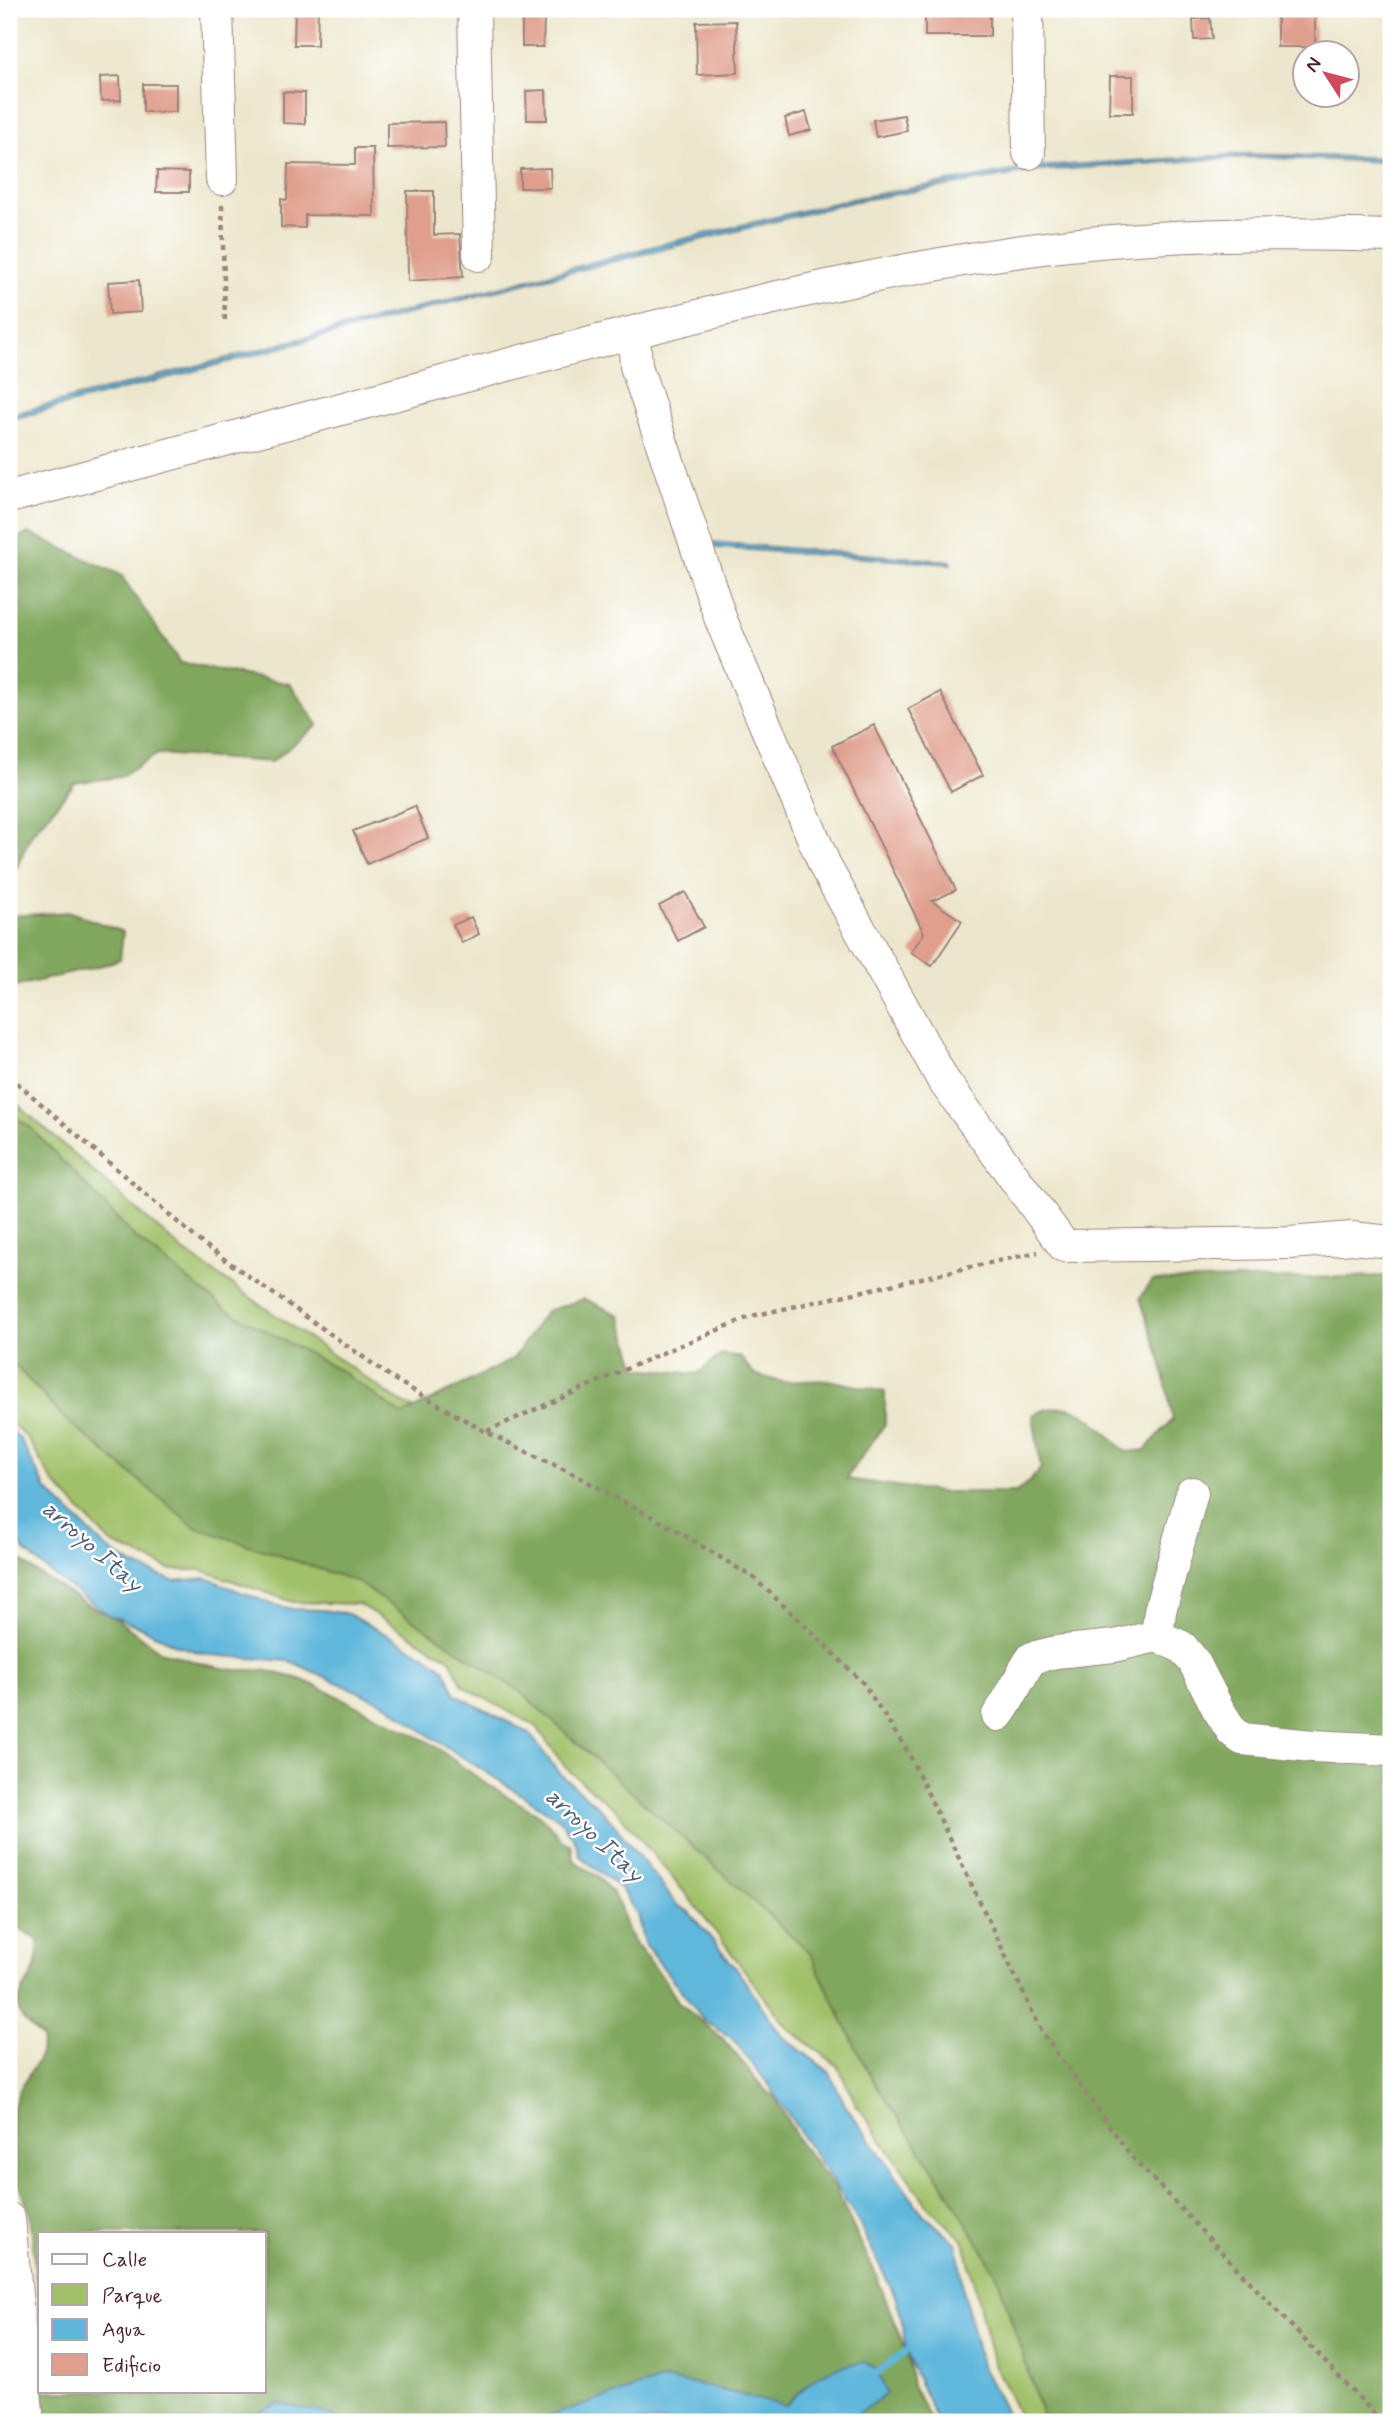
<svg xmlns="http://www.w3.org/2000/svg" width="1400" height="2431" viewBox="0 0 1400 2431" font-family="Mynerve,sans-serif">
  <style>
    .green { fill: #a0c169; stroke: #75704a; stroke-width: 2 }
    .forest { fill: #80a75d; stroke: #656344; stroke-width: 2 }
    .water { fill: #5eb7db; stroke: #546b83; stroke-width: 2 }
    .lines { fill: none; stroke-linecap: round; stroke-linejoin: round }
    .stream { stroke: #5eb7db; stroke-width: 7 }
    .building { fill: #e09f8c }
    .minor-casing { stroke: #9b837c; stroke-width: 34 }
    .path { stroke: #9b837c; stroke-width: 4.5; stroke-dasharray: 5 5; stroke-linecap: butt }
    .minor { stroke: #fff; stroke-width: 32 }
    .labels { text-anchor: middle; stroke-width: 5; stroke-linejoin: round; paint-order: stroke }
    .water-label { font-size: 24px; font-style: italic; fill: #525c71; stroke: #fff }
  </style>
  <rect width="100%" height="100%" fill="#fff"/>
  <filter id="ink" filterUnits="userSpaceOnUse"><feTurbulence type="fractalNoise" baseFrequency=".0143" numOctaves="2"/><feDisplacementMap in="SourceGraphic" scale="14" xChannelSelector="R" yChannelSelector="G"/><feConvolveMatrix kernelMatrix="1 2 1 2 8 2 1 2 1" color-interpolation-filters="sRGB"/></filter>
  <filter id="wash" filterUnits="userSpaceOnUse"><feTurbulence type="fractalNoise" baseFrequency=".00686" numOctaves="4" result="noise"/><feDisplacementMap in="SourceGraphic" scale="28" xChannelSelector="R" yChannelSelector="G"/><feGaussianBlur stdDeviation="1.57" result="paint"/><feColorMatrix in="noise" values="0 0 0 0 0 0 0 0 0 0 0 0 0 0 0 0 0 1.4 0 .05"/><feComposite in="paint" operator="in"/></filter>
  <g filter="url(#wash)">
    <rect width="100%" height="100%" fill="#ece7cc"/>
    <!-- green -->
    <path class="green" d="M 9,1097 L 182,1250 L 396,1399 L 474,1442 L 1362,2422 L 1022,2422 L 993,2362 L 964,2241 L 929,2207 L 856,2104 L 838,2066 L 788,2028 L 696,1906 L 617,1811 L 566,1768 L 537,1727 L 463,1686 L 450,1659 L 358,1604 L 293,1602 L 202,1570 L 172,1570 L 111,1543 L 53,1482 L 28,1439 L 9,1420 Z"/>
    <!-- forest -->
    <path class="forest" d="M 29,533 L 121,575 L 180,663 L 290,684 L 318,725 L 271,762 L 158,754 L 120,777 L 75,783 L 31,835 L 16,869 L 9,871 L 9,541 Z
      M 70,912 L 123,932 L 120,959 L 97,967 L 9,988 L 9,916 Z
      M 9,1113 L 30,1127 L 135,1237 L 224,1308 L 341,1371 L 402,1415 L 513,1359 L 546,1311 L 584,1299 L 620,1315 L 637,1368 L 697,1374 L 722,1354 L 741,1357 L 753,1374 L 782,1382 L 829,1380 L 885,1392 L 885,1424 L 846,1479 L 940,1492 L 1016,1492 L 1030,1481 L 1041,1468 L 1033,1415 C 1076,1392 1095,1424 1126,1452 L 1145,1450 L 1173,1419 L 1162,1365 L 1140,1298 L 1152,1281 L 1391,1276 L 1391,2422 L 1044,2422 L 997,2275 L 947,2190 L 870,2076 L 809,1951 L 520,1692 L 355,1581 L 195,1527 L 64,1418 L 9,1359 Z
      M 9,1541 L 13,1553 L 34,1571 L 88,1605 L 115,1618 L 160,1651 L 206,1665 L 235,1670 L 263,1670 L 300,1679 L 327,1691 L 429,1742 L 485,1783 L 536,1813 L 550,1825 L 562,1841 L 571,1845 L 573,1860 L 597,1876 L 610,1890 L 620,1907 L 625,1925 L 633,1941 L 664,1979 L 679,2003 L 723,2039 L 766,2091 L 774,2096 L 800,2143 L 835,2189 L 877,2277 L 908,2357 L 912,2386 L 932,2422 L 33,2422 L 36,2390 L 40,2383 L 40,2391 L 264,2391 L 264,2233 L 40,2233 L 40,2286 L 36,2278 L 30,2212 L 19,2186 L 12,2129 L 13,2110 L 19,2091 L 39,2058 L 43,2040 C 37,2030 26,2026 21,2016 C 12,1999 28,1986 34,1971 C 37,1962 39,1948 38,1939 L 13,1926 L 9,1921 Z"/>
    <!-- water -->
    <path class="water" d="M 1246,154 L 1391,158 L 1391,162 L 1247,157 L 1037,171 L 856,201 L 503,289 L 9,420 L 9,415 L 655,246 L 855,198 L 1037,167 Z
      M 708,542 L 951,561 L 951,564 L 707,547 Z
      M 9,1428 L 20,1439 L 46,1489 L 107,1549 L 133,1565 L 173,1581 L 206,1578 L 271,1604 L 292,1609 L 322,1610 L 348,1614 L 425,1655 L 444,1668 L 456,1695 L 529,1733 L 558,1772 L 604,1812 L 678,1906 L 688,1911 L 736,1968 L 781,2035 L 829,2072 L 845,2105 L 923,2214 L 957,2244 L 963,2289 L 981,2365 L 1011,2422 L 938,2422 L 915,2374 L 906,2350 L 901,2315 L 895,2296 L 856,2217 L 769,2085 L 732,2038 L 705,2021 L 644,1943 L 637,1914 L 620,1888 L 580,1856 L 575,1840 L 558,1818 L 431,1737 L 388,1705 L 290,1661 L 208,1655 L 176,1645 L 141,1627 L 109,1615 L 54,1576 L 23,1549 L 9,1523 Z
      M 865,2362 L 878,2371 L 886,2394 L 847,2422 L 500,2422 L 506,2419 L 539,2419 L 662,2380 L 698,2384 L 785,2406 C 814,2378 823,2367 865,2362 Z
      M 278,2404 L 318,2411 L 344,2422 L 236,2422 Z"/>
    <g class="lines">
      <!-- stream -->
      <path class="stream" d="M 872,2377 L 913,2346"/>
    </g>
    <g id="blocks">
      <!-- building -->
      <path class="building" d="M 295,9 L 318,9 L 317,45 L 294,45 Z
        M 1277,9 L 1315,9 L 1315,47 L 1277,47 Z
        M 925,12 L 990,12 L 990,36 L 925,36 Z
        M 1210,18 L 1212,39 L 1194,40 L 1193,19 Z
        M 522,19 L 544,19 L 543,47 L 522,47 Z
        M 736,21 L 738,73 L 697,75 L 696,22 Z
        M 120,76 L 121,100 L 101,101 L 100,77 Z
        M 1110,76 L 1133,76 L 1133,113 L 1109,113 Z
        M 143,84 L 176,84 L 176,112 L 143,112 Z
        M 546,90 L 547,120 L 527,120 L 526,91 Z
        M 283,92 L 305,93 L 305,124 L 283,123 Z
        M 806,112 L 811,130 L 789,136 L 785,118 Z
        M 904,115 L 907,131 L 876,137 L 873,120 Z
        M 444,122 L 445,147 L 387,148 L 387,123 Z
        M 355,148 L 373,148 L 374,216 L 305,215 L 305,228 L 281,227 L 281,199 L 287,200 L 288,164 L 355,165 Z
        M 550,168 L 551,188 L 520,188 L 520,169 Z
        M 157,171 L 189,172 L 189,192 L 156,192 Z
        M 407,191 L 434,191 L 434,235 L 460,234 L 463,277 L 408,281 Z
        M 139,280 L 141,312 L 110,314 L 108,282 Z
        M 940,692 L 983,775 L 951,792 L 908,709 Z
        M 874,725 L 956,890 L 932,901 L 962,921 L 932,966 L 911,952 L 924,933 L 832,746 Z
        M 415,806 L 428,838 L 367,864 L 353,831 Z
        M 685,892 L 704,927 L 678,941 L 659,906 Z
        M 471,917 L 479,934 L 462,943 L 453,925 Z"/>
    </g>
  </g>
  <g filter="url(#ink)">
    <use href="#blocks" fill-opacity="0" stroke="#9b837c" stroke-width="2"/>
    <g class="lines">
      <defs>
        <path id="minor" d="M 217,9 L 222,179
          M 474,9 L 479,255
          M 1027,9 L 1029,153
          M 634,332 L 636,366 L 721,620 L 826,868 L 943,1080 L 1064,1246 L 1290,1243 L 1352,1238 L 1391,1242
          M 9,497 C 174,453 338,410 503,366 C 681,319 861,272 1044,248 C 1159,233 1275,232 1391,236
          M 1157,1636 L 1160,1611 L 1192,1493
          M 998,1715 C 1012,1697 1019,1676 1032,1658 L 1056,1652 L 1114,1646 L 1157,1636 L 1182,1647 L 1194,1662 L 1218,1709 L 1232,1731 L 1242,1739 L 1313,1746 L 1391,1750
          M 9,2219 L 28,2422"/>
      </defs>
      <!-- minor casing -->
      <use href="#minor" class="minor-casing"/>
      <!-- path -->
      <path class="path" d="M 222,205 L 225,324
        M 9,1076 L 203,1244 L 397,1381 L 486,1432 L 575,1475 L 674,1529 L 754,1578 L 815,1635 L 864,1684 L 908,1752 L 1043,2034 L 1132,2157 L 1382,2422
        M 487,1431 L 669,1350 L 752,1316 L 1038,1252"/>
      <!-- minor -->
      <use href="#minor" class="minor"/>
    </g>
  </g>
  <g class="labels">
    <!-- water labels -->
    <g class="water-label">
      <text transform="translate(93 1546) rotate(42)" y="8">arroyo Itay</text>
      <text transform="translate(595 1835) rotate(44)" y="8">arroyo Itay</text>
    </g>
  </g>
  <!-- margin -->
  <rect width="1400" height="2431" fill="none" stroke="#fff" stroke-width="35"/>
  <!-- legend -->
  <rect x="38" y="2232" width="228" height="161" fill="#ffffff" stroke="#b7a5aa" stroke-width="2"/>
  <rect x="52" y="2254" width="35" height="10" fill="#ffffff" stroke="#b7a5aa" stroke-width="2"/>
  <text x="102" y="2266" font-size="21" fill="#4a1f2b">Calle</text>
  <rect x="52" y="2284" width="35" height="21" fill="#a0c169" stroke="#b7a5aa" stroke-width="2"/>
  <text x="102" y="2302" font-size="21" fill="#4a1f2b">Parque</text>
  <rect x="52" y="2319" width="35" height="21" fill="#5eb7db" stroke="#b7a5aa" stroke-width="2"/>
  <text x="102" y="2336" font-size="21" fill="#4a1f2b">Agua</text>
  <rect x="52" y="2354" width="35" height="21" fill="#e09f8c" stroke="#b7a5aa" stroke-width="2"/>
  <text x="102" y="2372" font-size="21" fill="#4a1f2b">Edificio</text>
  <!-- north arrow -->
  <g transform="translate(1326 74) rotate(306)"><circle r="33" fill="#ffffff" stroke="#b7a5aa" stroke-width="2"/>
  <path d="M0-5L12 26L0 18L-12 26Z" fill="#d1495b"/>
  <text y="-10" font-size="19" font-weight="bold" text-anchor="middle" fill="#4a1f2b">N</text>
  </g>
</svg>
